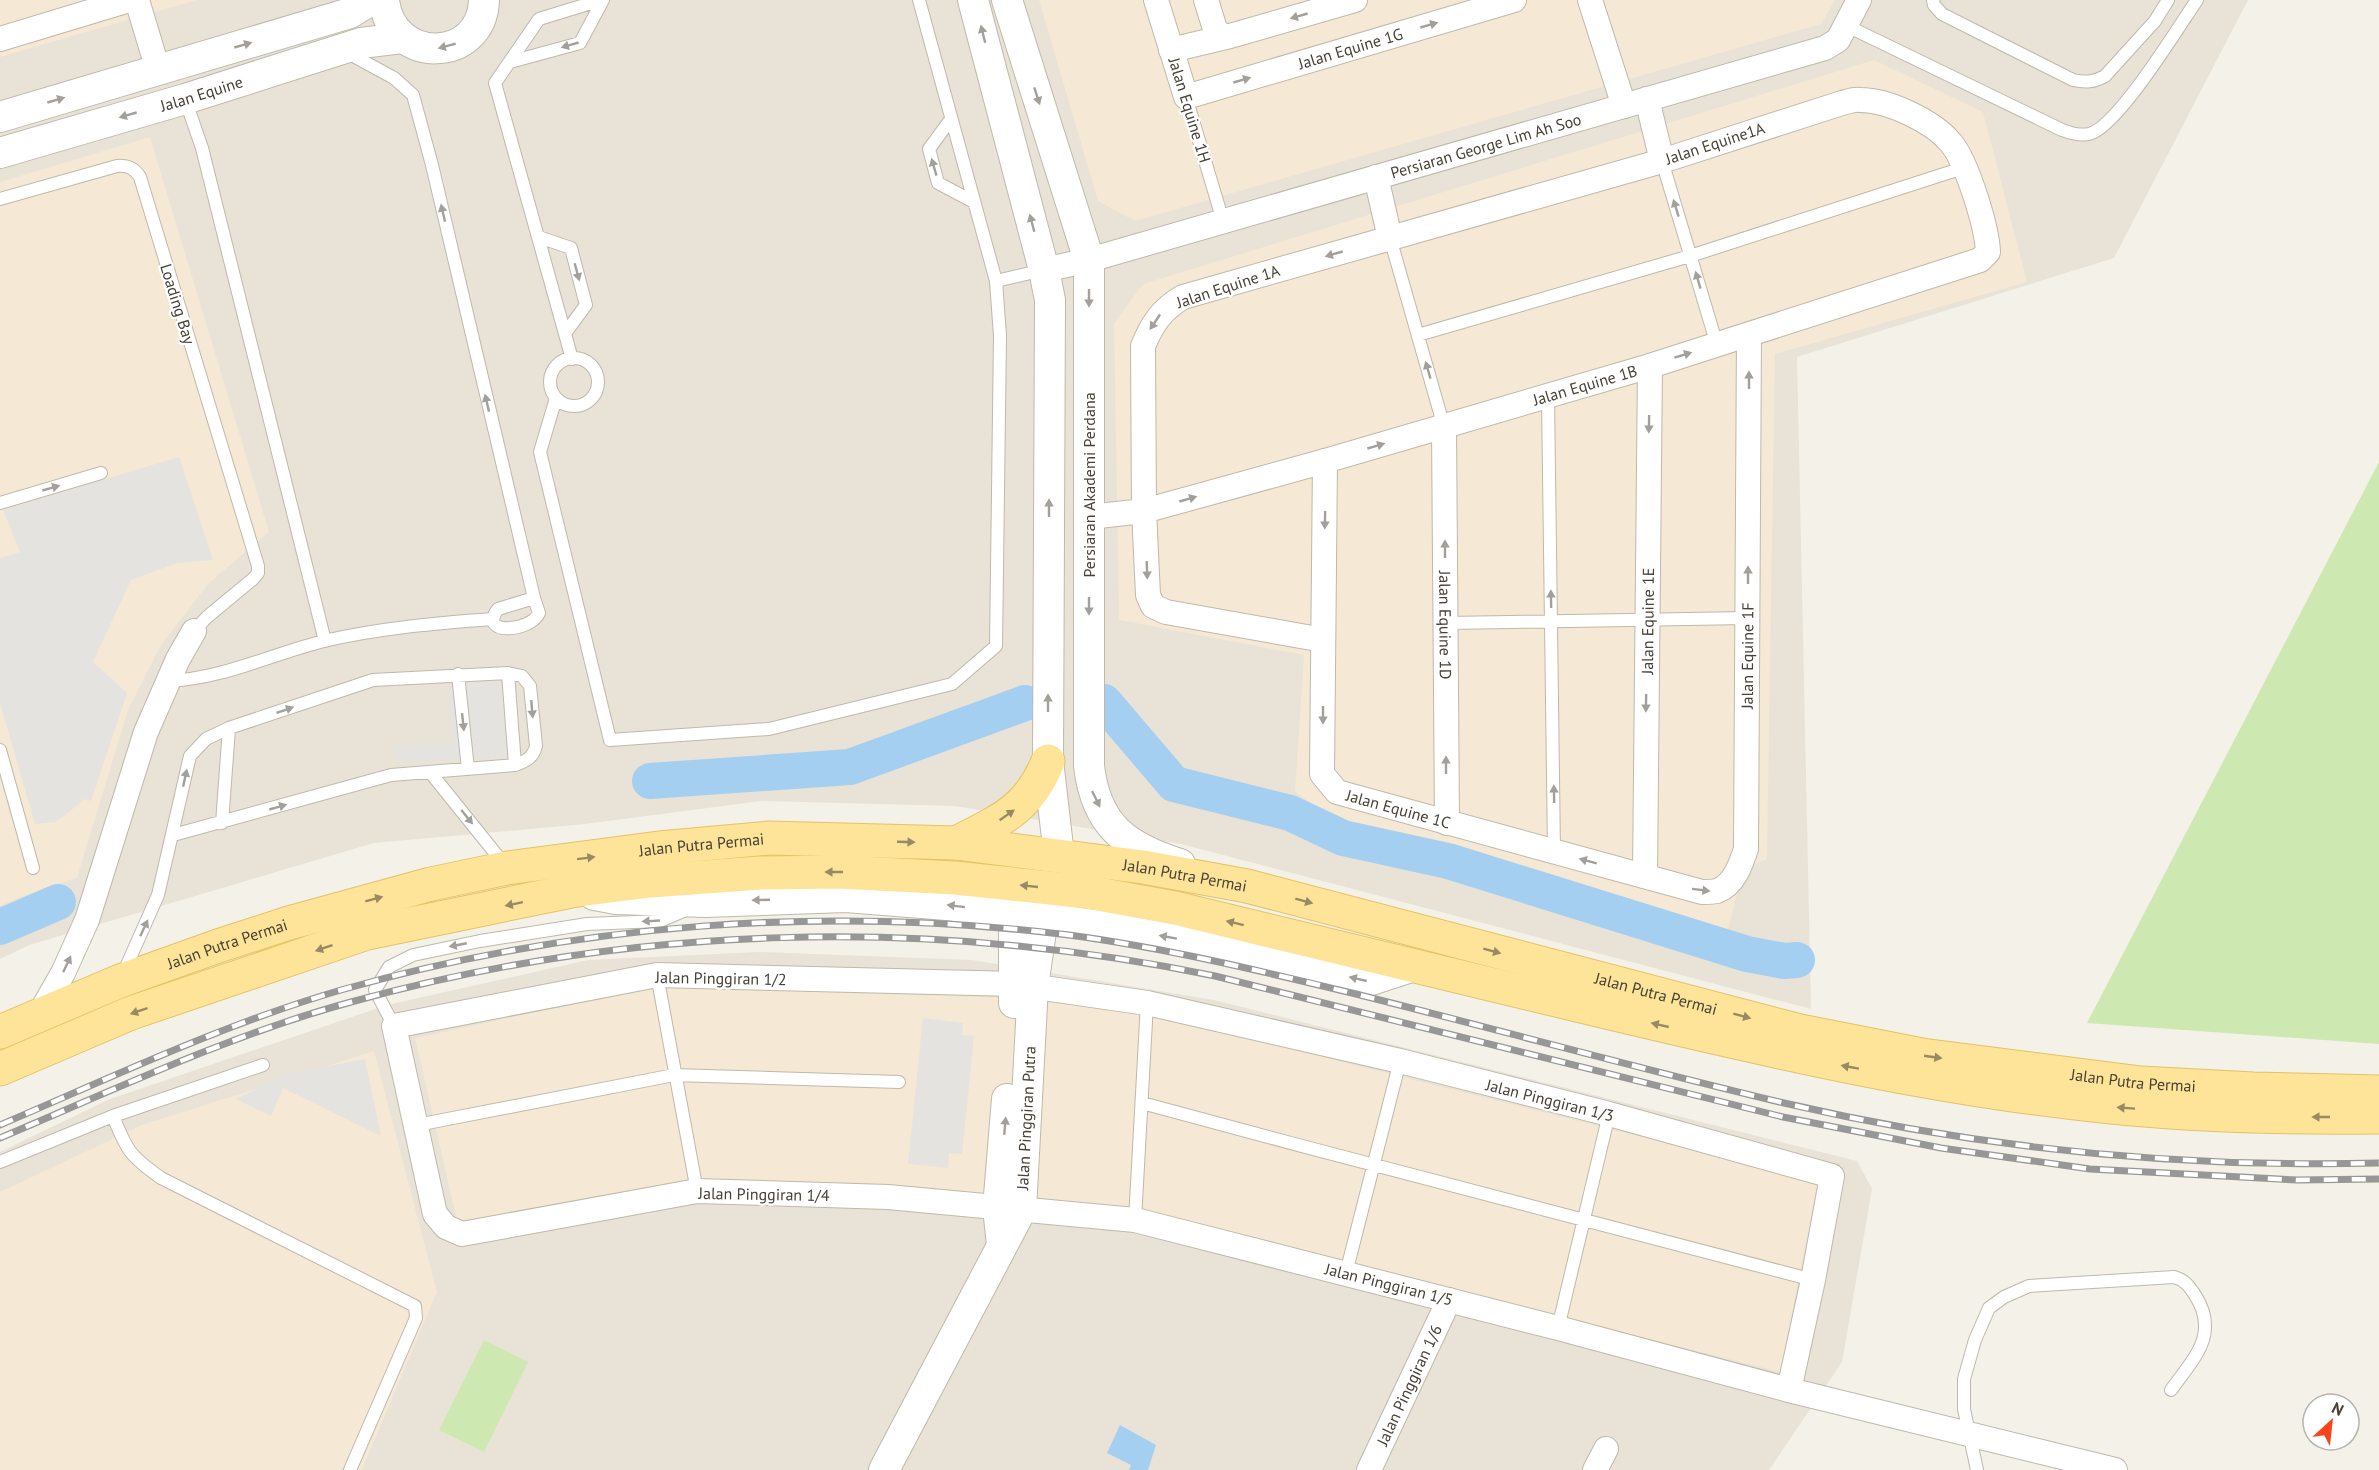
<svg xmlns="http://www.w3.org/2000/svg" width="2379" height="1470" font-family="'PT Sans',sans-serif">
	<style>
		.residential { fill: #e8e3d6 }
		.commercial { fill: #f5e8d4 }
		.green { fill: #cee8b1 }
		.parking { fill: #e5e3e0 }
		.water { fill: #a5cff0 }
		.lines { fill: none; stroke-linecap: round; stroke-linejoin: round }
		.river { stroke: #a5cff0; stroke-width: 36 }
		.service-casing { stroke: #bfb9ab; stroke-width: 14 }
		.minor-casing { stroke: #bfb9ab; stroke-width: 26 }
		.tertiary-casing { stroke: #bfb9ab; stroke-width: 32 }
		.primary-casing { stroke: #e3c267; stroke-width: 35 }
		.service { stroke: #fff; stroke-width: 12 }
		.minor { stroke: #fff; stroke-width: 24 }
		.tertiary { stroke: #fff; stroke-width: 30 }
		.primary { stroke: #fde498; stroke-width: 33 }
		.rail-casing { stroke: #979797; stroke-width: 7 }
		.rail { stroke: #fff; stroke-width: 4.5; stroke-dasharray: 14; stroke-linecap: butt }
		.oneway { fill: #a3a09b }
		.oneway2 { fill: #998a63 }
		.labels { text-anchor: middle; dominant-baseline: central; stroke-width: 4.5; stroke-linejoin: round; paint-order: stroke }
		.street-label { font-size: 16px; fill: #474137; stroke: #fff }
	</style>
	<rect width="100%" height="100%" fill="#f4f1e8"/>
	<path class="residential" d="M0 0H2248L2114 258 1797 357 1811 1009 1181 844 955 806 761 801 585 824 374 843 29 945 0 959Z
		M759 952 972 960 1214 1000 1857 1161 1872 1189 1842 1362 1769 1470H0V1152L110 1099 387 1005 588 960Z"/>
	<path class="commercial" d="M0 0H197L0 57Z
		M1039 0H1835L1821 24 1135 221 1098 201Z
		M1874 60 1983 112 2027 282 1775 354 1767 859 1743 870 1728 930 1341 824 1295 792 1304 655 1119 620 1114 323 1143 284Z
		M150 137 269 532 208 584 161 645 128 710 77 878 20 897 0 906V182Z
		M654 987 1042 999 1158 1016 1818 1181 1780 1372 1144 1211 686 1182 457 1221 415 1038Z
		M374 1051 437 1292 362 1470H0V1192L142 1125Z"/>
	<path class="green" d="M2379 462V1044L2087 1023Z
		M484 1340 528 1362 484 1452 439 1430Z"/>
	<path class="parking" d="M179 457 213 560 177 563 131 580 93 662 127 693 91 801 85 799 56 822 35 824 0 703V558L20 552 3 510Z
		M500 677 509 757 398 762 394 746 453 742 449 688Z
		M923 1018 963 1023 962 1035 974 1036 962 1154 949 1153 948 1168 908 1164Z
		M365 1059 381 1136 283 1088 271 1116 236 1099 284 1075Z"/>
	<path class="water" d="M1120 1425 1156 1445 1148 1470H1129L1131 1465 1107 1453Z"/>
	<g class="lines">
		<path class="river" d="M1104 702 1174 784 1290 813 1343 838 1448 861 1747 954 1784 961 1797 960
			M650 781 850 767 1025 703
			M0 927 58 902"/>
		<defs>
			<path id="service" d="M919 0 996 281
				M1933 0 1934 5 1942 14 2073 80C2086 83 2094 82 2105 76L2155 21 2168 0
				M1845 25 2062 130C2070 133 2080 136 2089 134 2117 128 2179 26 2197 0
				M348 53 394 78 413 95 432 165 534 598
				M510 62 580 43 603 0
				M1186 97 1223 221
				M185 99 202 148 325 641
				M951 119 929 149 938 183 974 202
				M1662 161 1717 345
				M0 199 117 166C128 165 134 168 140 177L258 566V573L253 579 207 617 194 631
				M539 237 571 248 586 305 566 332
				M1390 238 1444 427
				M1418 335 1690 256 1966 167
				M550 382a24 24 0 1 1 48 0a24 24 0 1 1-48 0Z
				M572 359 495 83 539 19 601 0
				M1548 397 1554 852
				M556 398 540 452 610 740 769 729 952 684 996 646 1000 336 996 281 1043 270
				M0 503 101 473
				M534 598 539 613C531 632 477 636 498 609Z
				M1446 623 1747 618
				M508 673 515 765
				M458 674 468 769
				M168 681C222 679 272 654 324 641 380 628 437 623 493 619
				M0 750 33 868
				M430 772 504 864
				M222 823 229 728
				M123 974 158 895 190 756 206 739 229 728 373 680 508 673 522 676 530 686 536 746C533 758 526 761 515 765L391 775 173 835
				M657 975 697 1191
				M394 1026 375 990 389 967 413 955 480 941 587 924 660 921 688 909
				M1142 1103C1365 1164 1589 1220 1813 1280
				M113 1116C127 1151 130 1156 161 1178L415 1306 416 1318 350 1470
				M417 1125 674 1075 899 1082
				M0 1162 113 1116 263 1065
				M1135 1220 1147 1003
				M1346 1273 1400 1061
				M1558 1328 1609 1114
				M1977 1470 1964 1409V1379L1975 1340 1989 1308 2004 1297 2029 1286 2174 1277C2185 1280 2189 1286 2195 1295 2220 1334 2194 1358 2171 1390"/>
			<g id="minor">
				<path d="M137 0 158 70"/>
				<path id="s1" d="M1156 0 1186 97 1514 0"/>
				<path d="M1206 0 1215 29 1223 37"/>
				<path d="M1590 0 1624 106"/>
				<path d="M0 39 129 0"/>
				<path d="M1171 50 1230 36 1355 0"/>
				<path d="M1647 99 1662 161"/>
				<path d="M1376 177 1390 238"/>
				<path id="s2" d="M1044 270 1089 260 1825 48 1838 40 1859 0"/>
				<path id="s3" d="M1444 427 1447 823"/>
				<path id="s4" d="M1325 461 1322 774 1337 792 1702 892C1706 892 1713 892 1717 891 1734 885 1741 864 1746 849L1749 335"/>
				<path id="s5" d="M1089 517 1144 511 1325 461 1650 366 1980 260 1988 252C1987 227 1967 162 1951 143 1933 121 1888 100 1860 100 1854 99 1847 102 1842 103L1662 161 1183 297C1162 309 1152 324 1143 346L1144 511 1148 595 1153 606 1166 612 1323 640"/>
				<path id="s6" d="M1645 876 1650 366"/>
				<path d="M657 975 1016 984 1147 1003 1400 1061 1609 1114 1832 1176 1813 1280 1789 1390 1558 1328 1135 1220 888 1197 697 1191 462 1234 446 1227 435 1214 394 1026Z"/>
				<path d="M39 1015 63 973 87 920 146 732 178 659 194 631"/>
				<path d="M1789 1390 2115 1470"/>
				<path id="s7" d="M1369 1470 1449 1300"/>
				<path d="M1595 1470 1606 1449"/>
			</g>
			<g id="tertiary">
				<path d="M384 0C391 65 482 64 484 0"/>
				<path d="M973 0 1044 270 1050 300 1048 761 1059 855"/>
				<path d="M1007 0 1089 260V766C1096 826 1126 847 1180 864"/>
				<path d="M0 117 350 13 371 0"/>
				<path id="s8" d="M0 153 185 99 361 43 402 38"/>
				<path d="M594 895 616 899 705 902 846 897 947 905 1118 928 1230 949 1368 981 1414 966"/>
				<path d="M1014 914V1003"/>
				<path d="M1002 1245 998 1208 1007 1099"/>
				<path id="s9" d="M884 1470 1021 1210 1033 986 1043 918"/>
			</g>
			<g id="primary">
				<path d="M956 843C999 821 1029 810 1048 761"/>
				<path id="s10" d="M0 1032 120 981 218 946 289 923 431 884 507 868 659 848 769 838 956 843 1143 867 1247 886 1800 1031 1922 1055 2141 1083 2253 1089 2379 1092"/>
				<path d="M0 1069 131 1013 367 933 571 891 650 881 760 873 839 872 955 878 1087 892 1175 908C1319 943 1463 978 1606 1012 1770 1051 1934 1089 2102 1106 2194 1116 2287 1118 2379 1117"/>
			</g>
		</defs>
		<use href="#service" class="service-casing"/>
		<use href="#minor" class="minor-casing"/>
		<use href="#tertiary" class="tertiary-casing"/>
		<use href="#primary" class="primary-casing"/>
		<use href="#service" class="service"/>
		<use href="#minor" class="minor"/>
		<use href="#tertiary" class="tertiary"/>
		<use href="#primary" class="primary"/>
		<defs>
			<path id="rail" d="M0 1125C112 1077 224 1024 341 990 577 923 826 905 1069 935 1166 948 1261 971 1356 994 1499 1030 1641 1069 1784 1103 1978 1148 2180 1168 2379 1163
				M0 1138C116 1089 230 1035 351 1002 633 924 930 917 1215 976L1783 1117 1941 1148 2090 1169 2297 1180 2379 1179"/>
		</defs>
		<use href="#rail" class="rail-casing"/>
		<use href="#rail" class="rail"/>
	</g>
	<defs><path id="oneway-solid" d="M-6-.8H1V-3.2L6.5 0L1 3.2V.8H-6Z" transform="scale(1.5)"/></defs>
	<g class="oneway">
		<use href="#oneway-solid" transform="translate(1299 16) rotate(164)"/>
		<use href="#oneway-solid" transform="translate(1429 25) rotate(-16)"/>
		<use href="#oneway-solid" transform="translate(983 34) rotate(-104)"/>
		<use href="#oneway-solid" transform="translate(243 45) rotate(-16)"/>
		<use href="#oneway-solid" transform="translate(570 45) rotate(164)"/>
		<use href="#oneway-solid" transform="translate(447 46) rotate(165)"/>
		<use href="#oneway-solid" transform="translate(1242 80) rotate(-16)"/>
		<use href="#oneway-solid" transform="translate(1037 96) rotate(72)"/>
		<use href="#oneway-solid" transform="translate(56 100) rotate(-16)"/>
		<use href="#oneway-solid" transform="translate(128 115) rotate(164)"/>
		<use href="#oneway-solid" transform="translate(934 167) rotate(-106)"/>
		<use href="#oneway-solid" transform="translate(1676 208) rotate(-107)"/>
		<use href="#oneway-solid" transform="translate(443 213) rotate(-103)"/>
		<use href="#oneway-solid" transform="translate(1032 223) rotate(-105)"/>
		<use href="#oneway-solid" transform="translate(1334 254) rotate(164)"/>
		<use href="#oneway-solid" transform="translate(577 272) rotate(75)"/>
		<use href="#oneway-solid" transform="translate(1698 280) rotate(-106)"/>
		<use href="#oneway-solid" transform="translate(1089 298) rotate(90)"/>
		<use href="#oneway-solid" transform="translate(1155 322) rotate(124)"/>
		<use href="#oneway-solid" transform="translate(1683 355) rotate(-17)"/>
		<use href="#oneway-solid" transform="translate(1428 370) rotate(-106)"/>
		<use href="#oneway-solid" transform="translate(1749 380) rotate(-90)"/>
		<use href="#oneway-solid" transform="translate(487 403) rotate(-103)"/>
		<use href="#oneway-solid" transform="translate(1649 424) rotate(91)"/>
		<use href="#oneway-solid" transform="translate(1376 446) rotate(-16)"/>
		<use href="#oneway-solid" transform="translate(51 488) rotate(-16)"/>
		<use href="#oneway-solid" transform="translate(1188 499) rotate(-16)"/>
		<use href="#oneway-solid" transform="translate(1049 508) rotate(-90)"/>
		<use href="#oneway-solid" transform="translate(1325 520) rotate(91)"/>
		<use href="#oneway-solid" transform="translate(1445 549) rotate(-90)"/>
		<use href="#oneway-solid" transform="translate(1147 570) rotate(88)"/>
		<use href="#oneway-solid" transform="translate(1748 575) rotate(-90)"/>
		<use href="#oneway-solid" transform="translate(1551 599) rotate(-91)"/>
		<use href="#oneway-solid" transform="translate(1089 606) rotate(90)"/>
		<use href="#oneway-solid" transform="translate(1048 703) rotate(-90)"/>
		<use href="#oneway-solid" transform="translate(1646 703) rotate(91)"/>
		<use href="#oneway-solid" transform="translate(532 709) rotate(85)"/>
		<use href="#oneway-solid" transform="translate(285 710) rotate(-19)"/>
		<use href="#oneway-solid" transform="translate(1323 715) rotate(90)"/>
		<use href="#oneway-solid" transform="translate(463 722) rotate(84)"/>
		<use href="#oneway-solid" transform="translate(1446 765) rotate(-90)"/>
		<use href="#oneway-solid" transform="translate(185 778) rotate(-78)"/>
		<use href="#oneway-solid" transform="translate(1554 794) rotate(-91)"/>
		<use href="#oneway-solid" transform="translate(1096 799) rotate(64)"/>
		<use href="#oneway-solid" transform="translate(278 807) rotate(-16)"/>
		<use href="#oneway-solid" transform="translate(467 817) rotate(51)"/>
		<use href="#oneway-solid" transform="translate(1588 861) rotate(-165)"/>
		<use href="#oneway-solid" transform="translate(1701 890) rotate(7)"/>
		<use href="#oneway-solid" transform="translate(761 900) rotate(178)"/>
		<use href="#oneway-solid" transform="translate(956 906) rotate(-173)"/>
		<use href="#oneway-solid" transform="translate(651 921) rotate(177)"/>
		<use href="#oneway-solid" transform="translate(144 928) rotate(-65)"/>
		<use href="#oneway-solid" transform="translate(1168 937) rotate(-170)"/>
		<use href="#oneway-solid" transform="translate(458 945) rotate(169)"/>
		<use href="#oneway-solid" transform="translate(67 964) rotate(-65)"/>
		<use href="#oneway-solid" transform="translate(1358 979) rotate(-167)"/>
		<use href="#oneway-solid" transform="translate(1005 1126) rotate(-85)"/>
	</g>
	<g class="oneway2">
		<use href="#oneway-solid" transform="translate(1007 815) rotate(-35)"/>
		<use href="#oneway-solid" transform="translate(906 842) rotate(2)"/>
		<use href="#oneway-solid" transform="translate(586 858) rotate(-7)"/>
		<use href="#oneway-solid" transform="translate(834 872) rotate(-180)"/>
		<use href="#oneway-solid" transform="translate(1029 886) rotate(-174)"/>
		<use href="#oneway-solid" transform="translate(374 899) rotate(-15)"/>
		<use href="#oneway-solid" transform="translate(1304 901) rotate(15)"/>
		<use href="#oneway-solid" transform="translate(514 904) rotate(168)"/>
		<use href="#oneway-solid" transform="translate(1235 923) rotate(-166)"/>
		<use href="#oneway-solid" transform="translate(324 948) rotate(161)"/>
		<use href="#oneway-solid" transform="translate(1492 951) rotate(15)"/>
		<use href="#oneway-solid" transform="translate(139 1011) rotate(161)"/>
		<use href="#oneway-solid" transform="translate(1742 1016) rotate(15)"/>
		<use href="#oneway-solid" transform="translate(1660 1025) rotate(-167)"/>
		<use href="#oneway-solid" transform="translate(1933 1057) rotate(8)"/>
		<use href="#oneway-solid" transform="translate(1850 1067) rotate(-170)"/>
		<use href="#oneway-solid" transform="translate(2126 1108) rotate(-176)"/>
		<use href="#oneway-solid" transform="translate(2321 1117) rotate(-180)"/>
	</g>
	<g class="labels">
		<g class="street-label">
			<text stroke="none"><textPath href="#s1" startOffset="273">Jalan Equine 1G</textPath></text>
			<text stroke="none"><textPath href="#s8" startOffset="210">Jalan Equine</textPath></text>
			<text transform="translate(1190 110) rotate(73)">Jalan Equine 1H</text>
			<text transform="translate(1715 143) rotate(-18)">Jalan Equine1A</text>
			<text stroke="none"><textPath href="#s2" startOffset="459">Persiaran George Lim Ah Soo</textPath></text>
			<text transform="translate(1228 286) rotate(-18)">Jalan Equine 1A</text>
			<text transform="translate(178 304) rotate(73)">Loading Bay</text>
			<text stroke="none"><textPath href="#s5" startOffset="514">Jalan Equine 1B</textPath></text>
			<text transform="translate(1089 485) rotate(-90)">Persiaran Akademi Perdana</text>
			<text stroke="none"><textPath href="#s6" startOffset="255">Jalan Equine 1E</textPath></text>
			<text stroke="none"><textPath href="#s3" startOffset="198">Jalan Equine 1D</textPath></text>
			<text stroke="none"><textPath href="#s4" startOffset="976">Jalan Equine 1F</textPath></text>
			<text stroke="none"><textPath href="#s4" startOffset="400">Jalan Equine 1C</textPath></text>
			<text stroke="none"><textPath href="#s10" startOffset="730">Jalan Putra Permai</textPath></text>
			<text stroke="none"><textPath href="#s10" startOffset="1216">Jalan Putra Permai</textPath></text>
			<text stroke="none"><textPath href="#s10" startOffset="244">Jalan Putra Permai</textPath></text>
			<text transform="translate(721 978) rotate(1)">Jalan Pinggiran 1/2</text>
			<text stroke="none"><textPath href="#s10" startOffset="1702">Jalan Putra Permai</textPath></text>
			<text stroke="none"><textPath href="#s10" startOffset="2188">Jalan Putra Permai</textPath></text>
			<text transform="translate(1550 1100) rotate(14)">Jalan Pinggiran 1/3</text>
			<text stroke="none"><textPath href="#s9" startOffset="386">Jalan Pinggiran Putra</textPath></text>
			<text transform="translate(764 1194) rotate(1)">Jalan Pinggiran 1/4</text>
			<text transform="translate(1389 1284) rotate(14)">Jalan Pinggiran 1/5</text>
			<text stroke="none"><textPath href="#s7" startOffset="94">Jalan Pinggiran 1/6</textPath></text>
		</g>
	</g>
	<g transform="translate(2331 1422) rotate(27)"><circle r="28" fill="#ffffff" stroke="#b5b3af" stroke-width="1.5"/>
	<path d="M0-4.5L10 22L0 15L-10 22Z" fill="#f8431b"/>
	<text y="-9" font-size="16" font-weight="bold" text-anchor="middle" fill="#474137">N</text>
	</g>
</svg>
